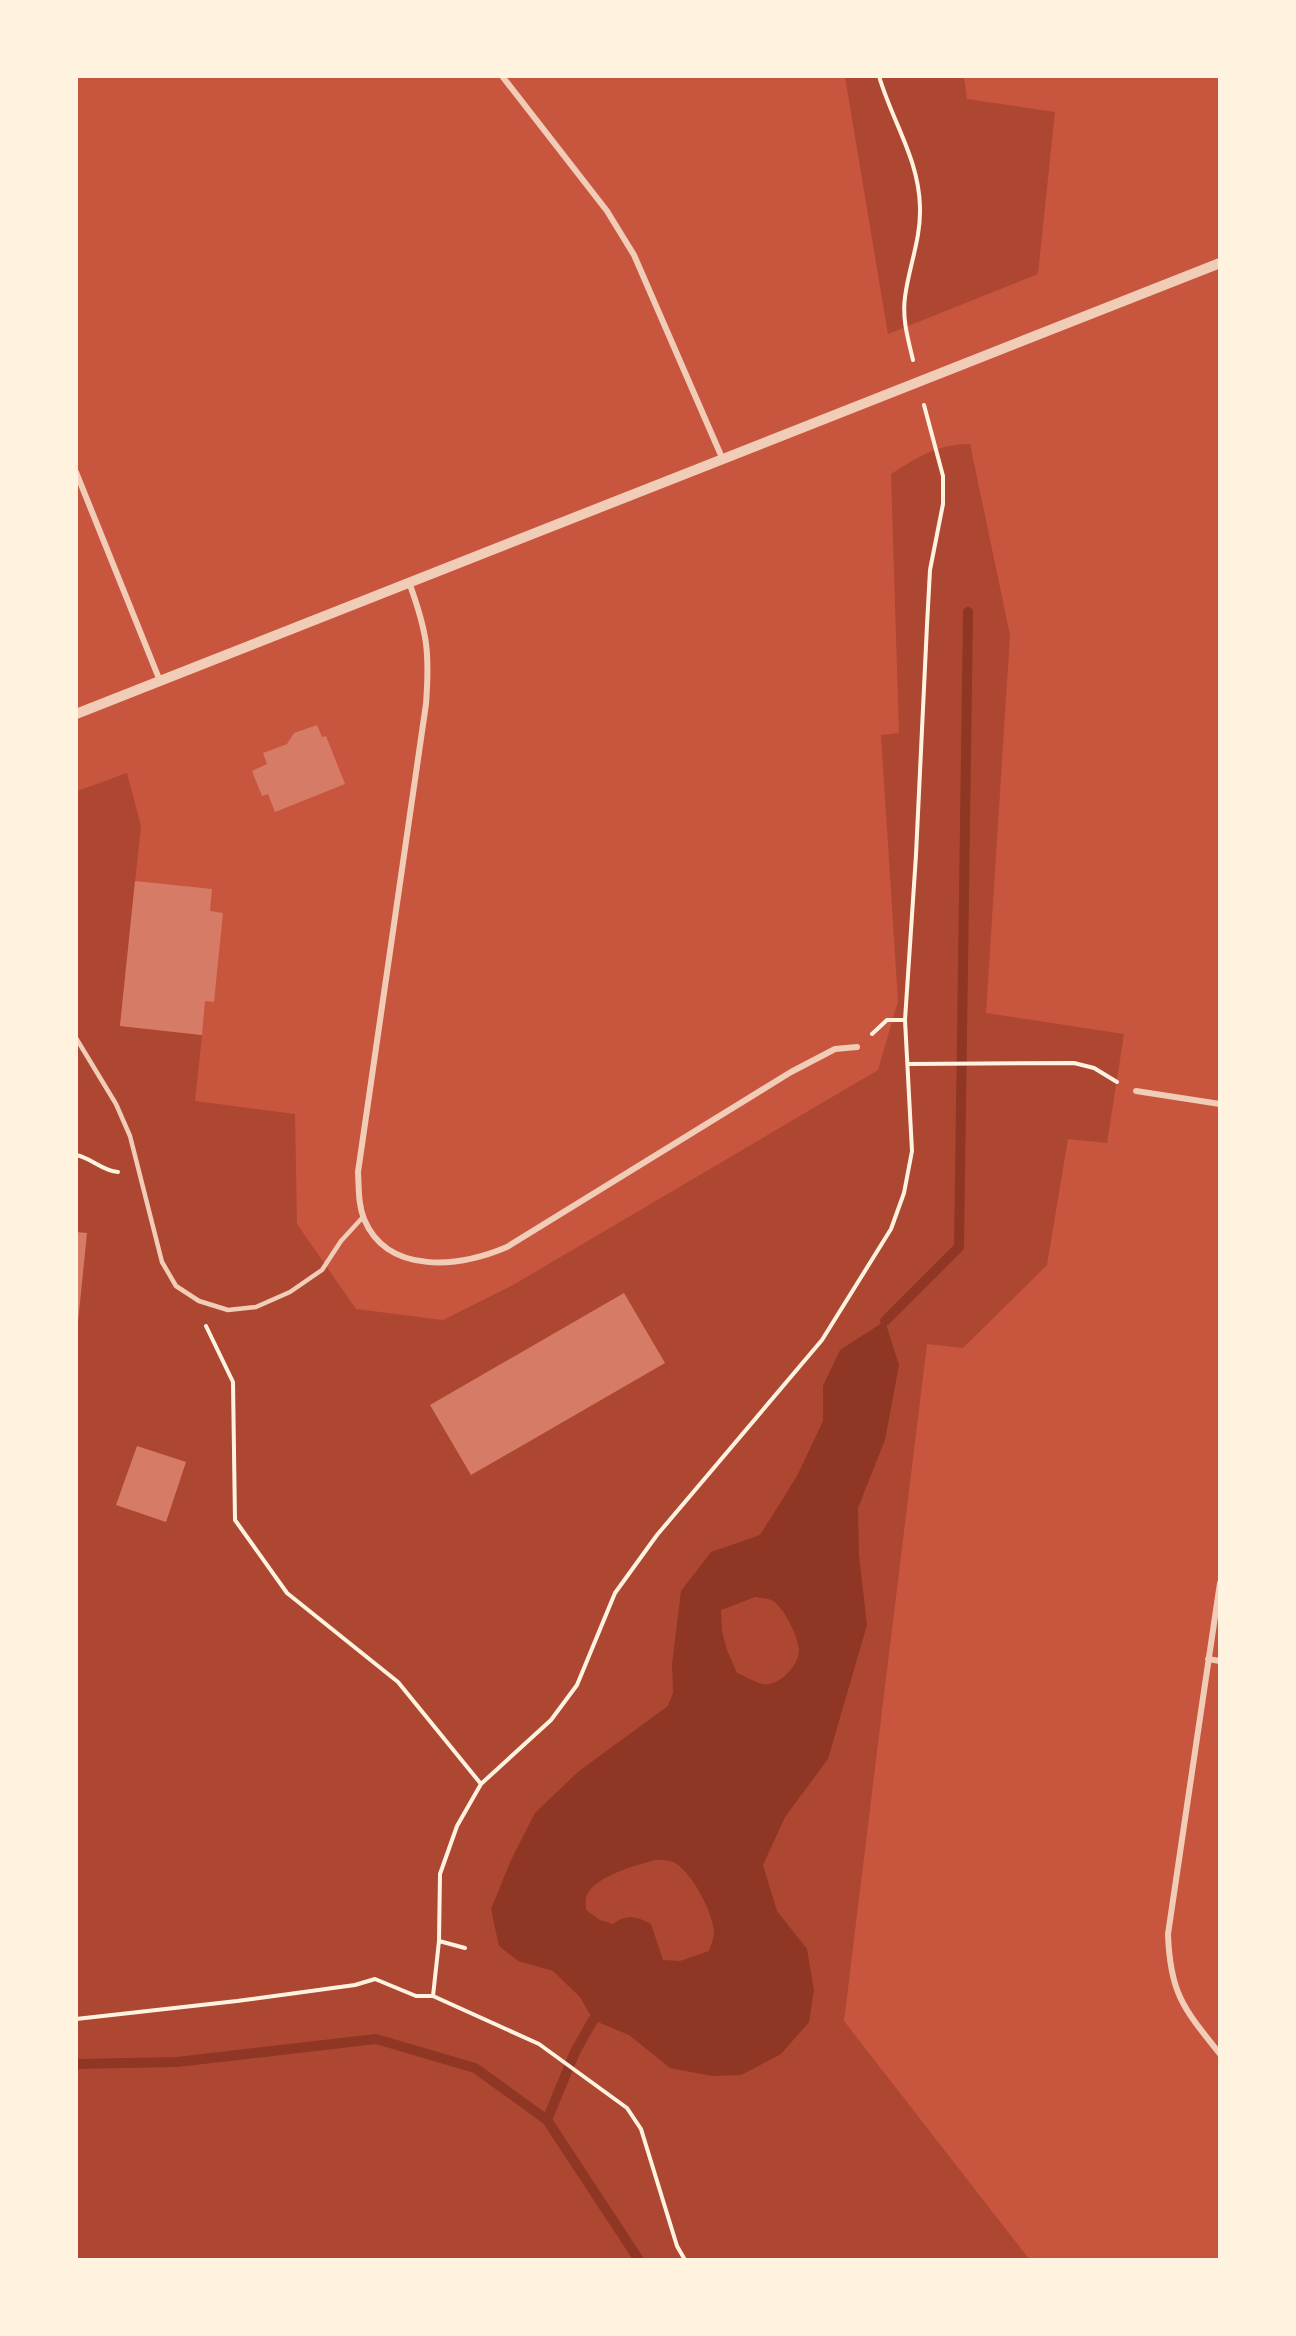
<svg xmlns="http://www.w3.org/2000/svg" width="1296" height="2336" font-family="'PT Serif',serif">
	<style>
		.green { fill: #ae4732 }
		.water { fill: #8f3625; fill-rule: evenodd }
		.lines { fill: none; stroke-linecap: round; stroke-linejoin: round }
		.stream { stroke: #8f3625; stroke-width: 10 }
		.building { fill: #d67c66 }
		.path { stroke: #fff3e0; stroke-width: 4 }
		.service { stroke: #f1ccb7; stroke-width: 4.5 }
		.minor { stroke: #f1ccb7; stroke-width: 6 }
		.tertiary { stroke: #f1ccb7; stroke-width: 10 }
	</style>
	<rect width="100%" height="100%" fill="#c8553d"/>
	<path class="green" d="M845 77H964L967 99 1055 112 1038 274 888 334Z
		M970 444 1010 635 986 1013 1124 1034 1107 1143 1068 1139 1047 1265 963 1348 927 1344 844 2021 1029 2259 77 2260V791L127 773 141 826 120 1026 202 1035 195 1101 295 1114 297 1224 356 1309 443 1320 513 1285 878 1070 898 1001 881 735 899 733 891 474C920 456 935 445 970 444Z"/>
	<path class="water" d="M885 1321 899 1365 885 1440 858 1508 859 1555 867 1625 828 1759 785 1817 763 1865 777 1911 807 1949 814 1990 809 2022 781 2054 741 2075 712 2076 670 2068 629 2035 593 2020 580 1997 553 1971 518 1961 499 1946 491 1909 511 1860 535 1813 579 1771 668 1706 673 1693 672 1664 681 1591 711 1552 760 1535 797 1476 823 1421V1386L840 1350ZM755 1597C760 1598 768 1598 773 1601 785 1609 797 1635 799 1649 800 1665 779 1687 763 1684 755 1683 745 1676 737 1673L727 1650 722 1631 721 1610ZM655 1860C663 1860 672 1860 678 1865 694 1877 713 1913 714 1932 714 1938 711 1945 709 1951L680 1961 663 1960 651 1924C636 1916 626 1914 613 1924L600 1920 586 1910C586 1905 585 1899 587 1895 595 1876 637 1865 655 1860Z"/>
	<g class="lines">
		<path class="stream" d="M885 1321 959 1247 968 612
			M76 2064 177 2062 376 2039 475 2068 547 2120 639 2260
			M547 2120 575 2052 593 2020"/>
	</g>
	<path class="building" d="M317 725 322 737 326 736 345 784 275 812 268 794 262 796 252 771 267 764 263 753 287 744 294 733Z
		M135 881 212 889 210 911 223 913 214 1002 205 1001 202 1035 120 1026Z
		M76 1232 87 1233 78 1322H76Z
		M624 1293 665 1363 471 1475 430 1405Z
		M137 1446 186 1462 166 1522 116 1505Z"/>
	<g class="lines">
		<path class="path" d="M879 76C892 121 919 159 920 207 921 239 909 266 905 297 902 319 908 339 913 360
			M872 1034 887 1020H905
			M909 1064 1074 1063 1094 1068 1117 1082
			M76 1155C92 1158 102 1171 118 1172
			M206 1326 233 1382 235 1520 287 1593 398 1682 481 1784
			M439 1941 465 1948
			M433 1996 439 1941 440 1874 457 1826 481 1784 551 1720 577 1685 615 1593 657 1535 822 1340 891 1229 904 1193 912 1151 905 1020 916 855 927 625 930 570 943 504V476L924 405
			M76 2019 237 2001 355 1985 375 1979 416 1996H433L539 2044 627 2108 641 2129 677 2246 685 2260"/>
		<path class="service" d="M76 1038 116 1104 130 1136 162 1262 176 1286 199 1301 228 1310 256 1307 290 1292 322 1270 341 1241 363 1217"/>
		<path class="minor" d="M502 76 607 211 634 255 723 460
			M76 472 160 681
			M409 582C427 632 430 651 426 704L358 1172C359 1188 358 1204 364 1219 388 1276 460 1267 507 1247L791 1072 835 1049 857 1047
			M1136 1091 1220 1104
			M1220 1583 1168 1934C1170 1994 1184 2009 1220 2054
			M1208 1659 1220 1661"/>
		<path class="tertiary" d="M76 714 1220 263"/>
	</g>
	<rect width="1296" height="2336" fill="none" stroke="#fff3e0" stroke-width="156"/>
</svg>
